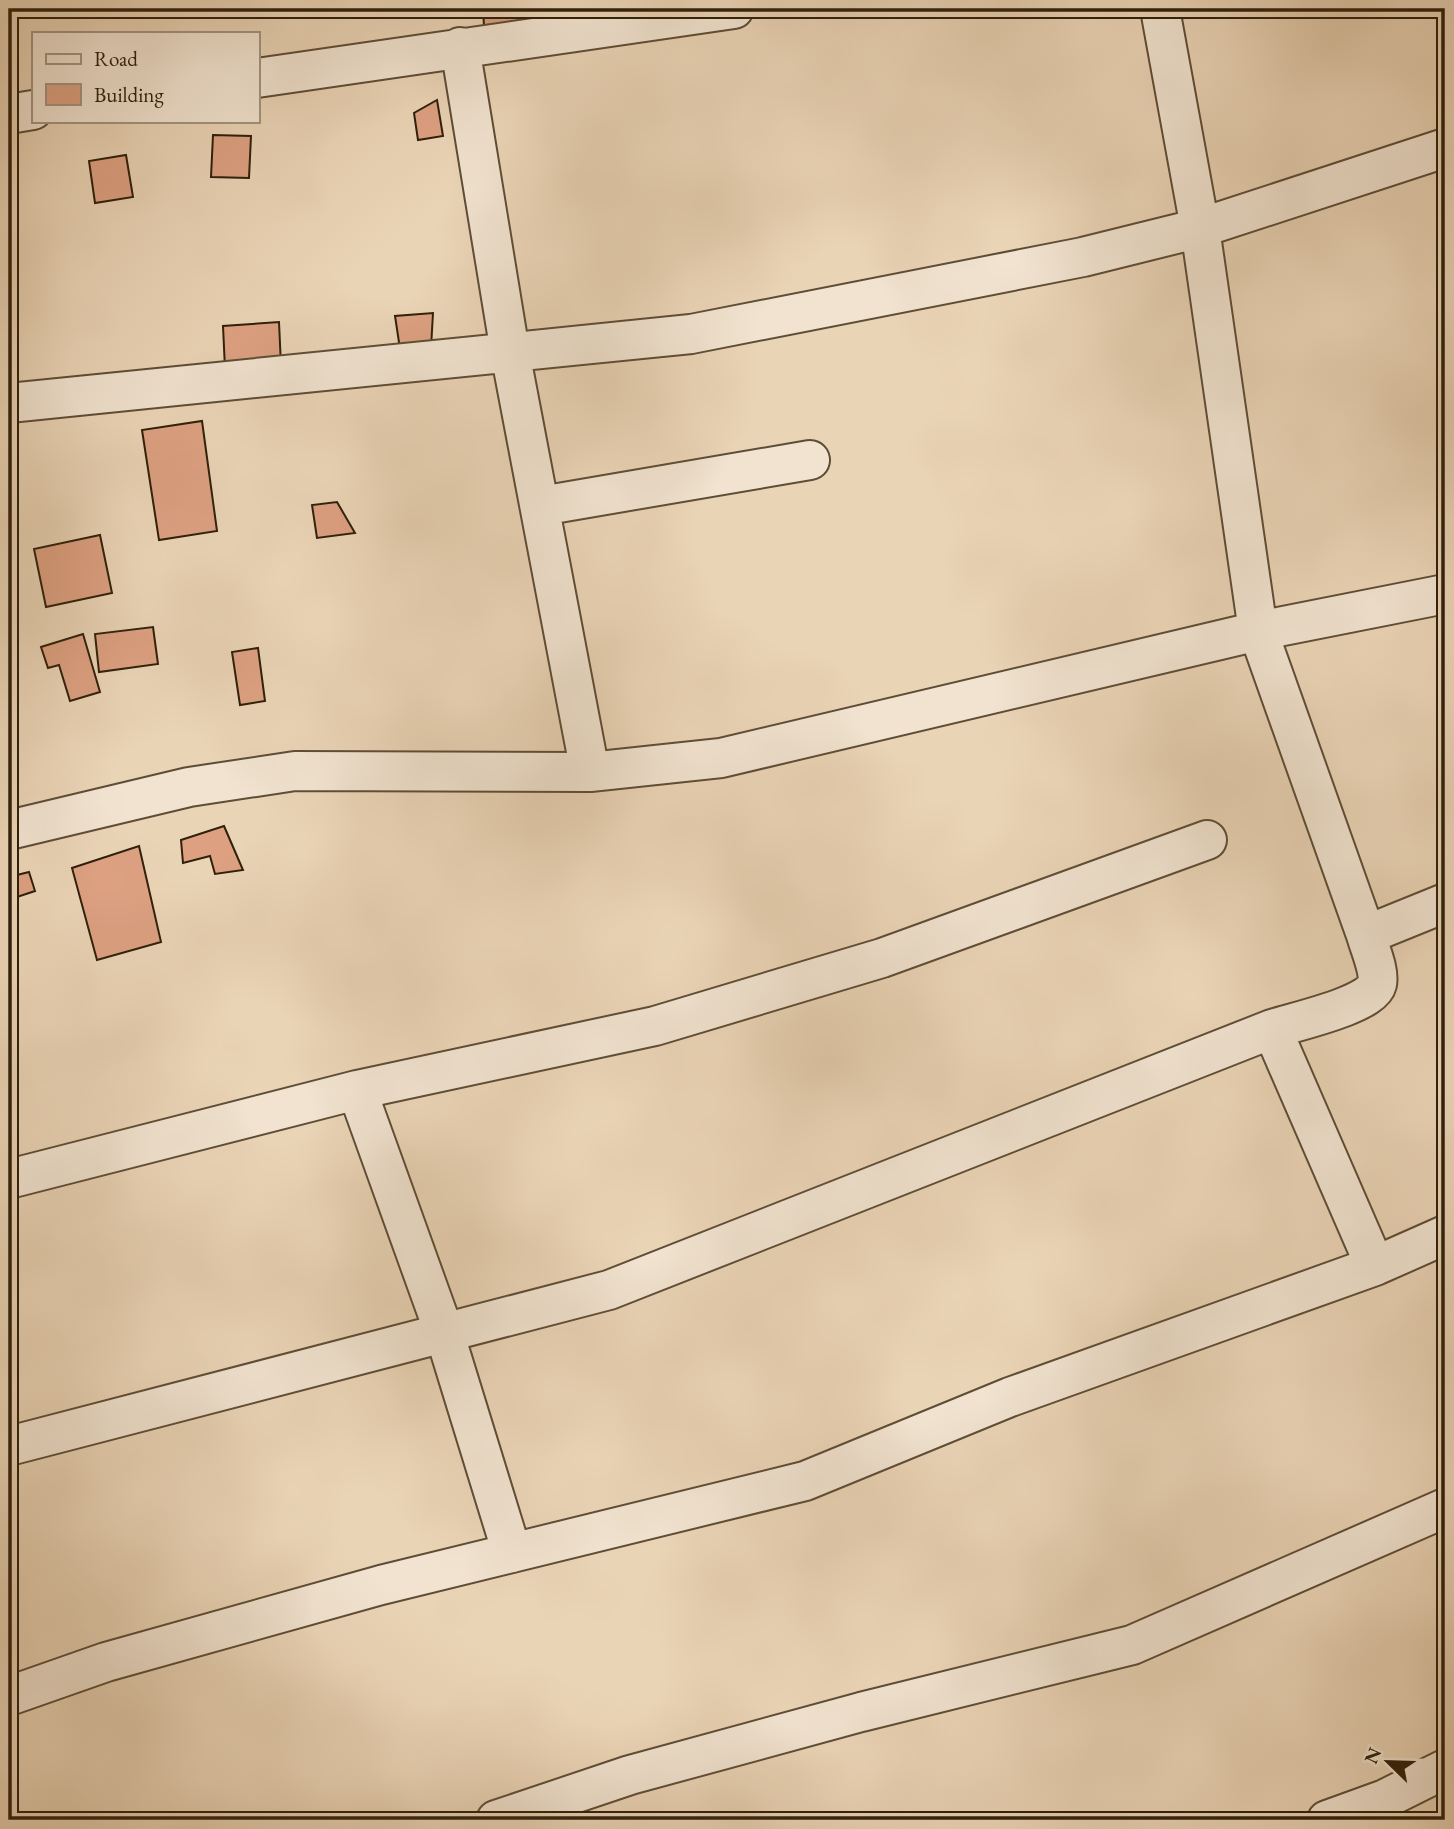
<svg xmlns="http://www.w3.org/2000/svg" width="1454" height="1829" font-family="'EB Garamond',serif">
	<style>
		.building { fill: #dda182; stroke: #2f200b; stroke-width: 2 }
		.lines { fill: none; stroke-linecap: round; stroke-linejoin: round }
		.minor-casing { stroke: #5e4d36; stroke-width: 42 }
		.minor { stroke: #f1e3d0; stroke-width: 38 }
	</style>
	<rect width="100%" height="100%" fill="#ead4b6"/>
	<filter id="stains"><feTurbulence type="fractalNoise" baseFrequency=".00286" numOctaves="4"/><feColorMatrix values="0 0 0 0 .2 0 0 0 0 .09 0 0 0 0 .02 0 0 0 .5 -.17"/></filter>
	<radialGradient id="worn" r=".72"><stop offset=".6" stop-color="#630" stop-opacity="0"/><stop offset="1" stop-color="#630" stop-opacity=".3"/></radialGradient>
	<path class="building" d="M483 9H542L543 23 484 26Z
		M437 100 443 136 418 140 414 113Z
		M213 135 251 136 249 178 211 177Z
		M126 155 133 197 95 203 89 161Z
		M433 313 431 348 400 349 395 316Z
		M279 322 281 366 225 369 223 326Z
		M202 421 217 531 159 540 142 430Z
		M337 502 355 533 317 538 312 505Z
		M100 535 112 593 46 607 34 549Z
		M153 627 158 664 99 672 95 634Z
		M83 634 100 692 70 701 59 665 48 668 41 647Z
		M258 648 265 701 240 705 232 652Z
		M224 826 243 870 215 874 210 856 183 863 181 840Z
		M139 846 161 942 97 960 72 868Z
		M29 872 35 891 14 898 9 877Z"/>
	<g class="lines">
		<defs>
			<path id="minor" d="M460 47 510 352 590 772
				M257 78 734 9
				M9 114 33 110
				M9 403 691 334 1083 257 1200 228 1445 148
				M541 506 810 460
				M9 830 189 787 295 771 590 772 721 758 1258 631 1445 594
				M1366 935 1445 903
				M1272 1029 1375 1266
				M357 1090 444 1332 512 1553
				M9 1179 357 1090 655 1026 882 958 1207 840
				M9 1446 609 1290 1272 1029C1293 1022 1372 1005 1377 984 1380 971 1370 949 1366 935L1258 631 1200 228 1160 9
				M9 1696 106 1662 381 1585 805 1481 1010 1397 1375 1266 1445 1235
				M496 1820 630 1775 861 1712 1132 1645 1445 1508
				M1327 1820 1385 1799 1445 1769"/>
		</defs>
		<use href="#minor" class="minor-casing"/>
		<use href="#minor" class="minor"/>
	</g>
	<rect width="1454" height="1829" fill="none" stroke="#ead4b6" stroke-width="35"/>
	<rect x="10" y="10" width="1433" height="1808" fill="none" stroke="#2f200b" stroke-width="3.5"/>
	<rect x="18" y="18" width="1419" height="1794" fill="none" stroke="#2f200b" stroke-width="2"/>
	<rect x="32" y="32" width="228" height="91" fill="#f1e3d0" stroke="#a39581" stroke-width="2"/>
	<rect x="46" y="54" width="35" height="10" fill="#f1e3d0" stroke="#a39581" stroke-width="2"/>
	<text x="94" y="66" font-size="21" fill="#2f200b">Road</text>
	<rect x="46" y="84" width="35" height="21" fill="#dda182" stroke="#a39581" stroke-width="2"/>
	<text x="94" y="102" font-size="21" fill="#2f200b">Building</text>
	<g transform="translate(1388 1762) rotate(293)" stroke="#f1e3d0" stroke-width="5" paint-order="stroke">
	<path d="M0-5L12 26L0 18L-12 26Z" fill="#2f200b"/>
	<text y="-10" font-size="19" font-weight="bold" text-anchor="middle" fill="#2f200b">N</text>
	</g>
	<rect width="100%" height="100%" filter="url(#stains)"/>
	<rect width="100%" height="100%" fill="url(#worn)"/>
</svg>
